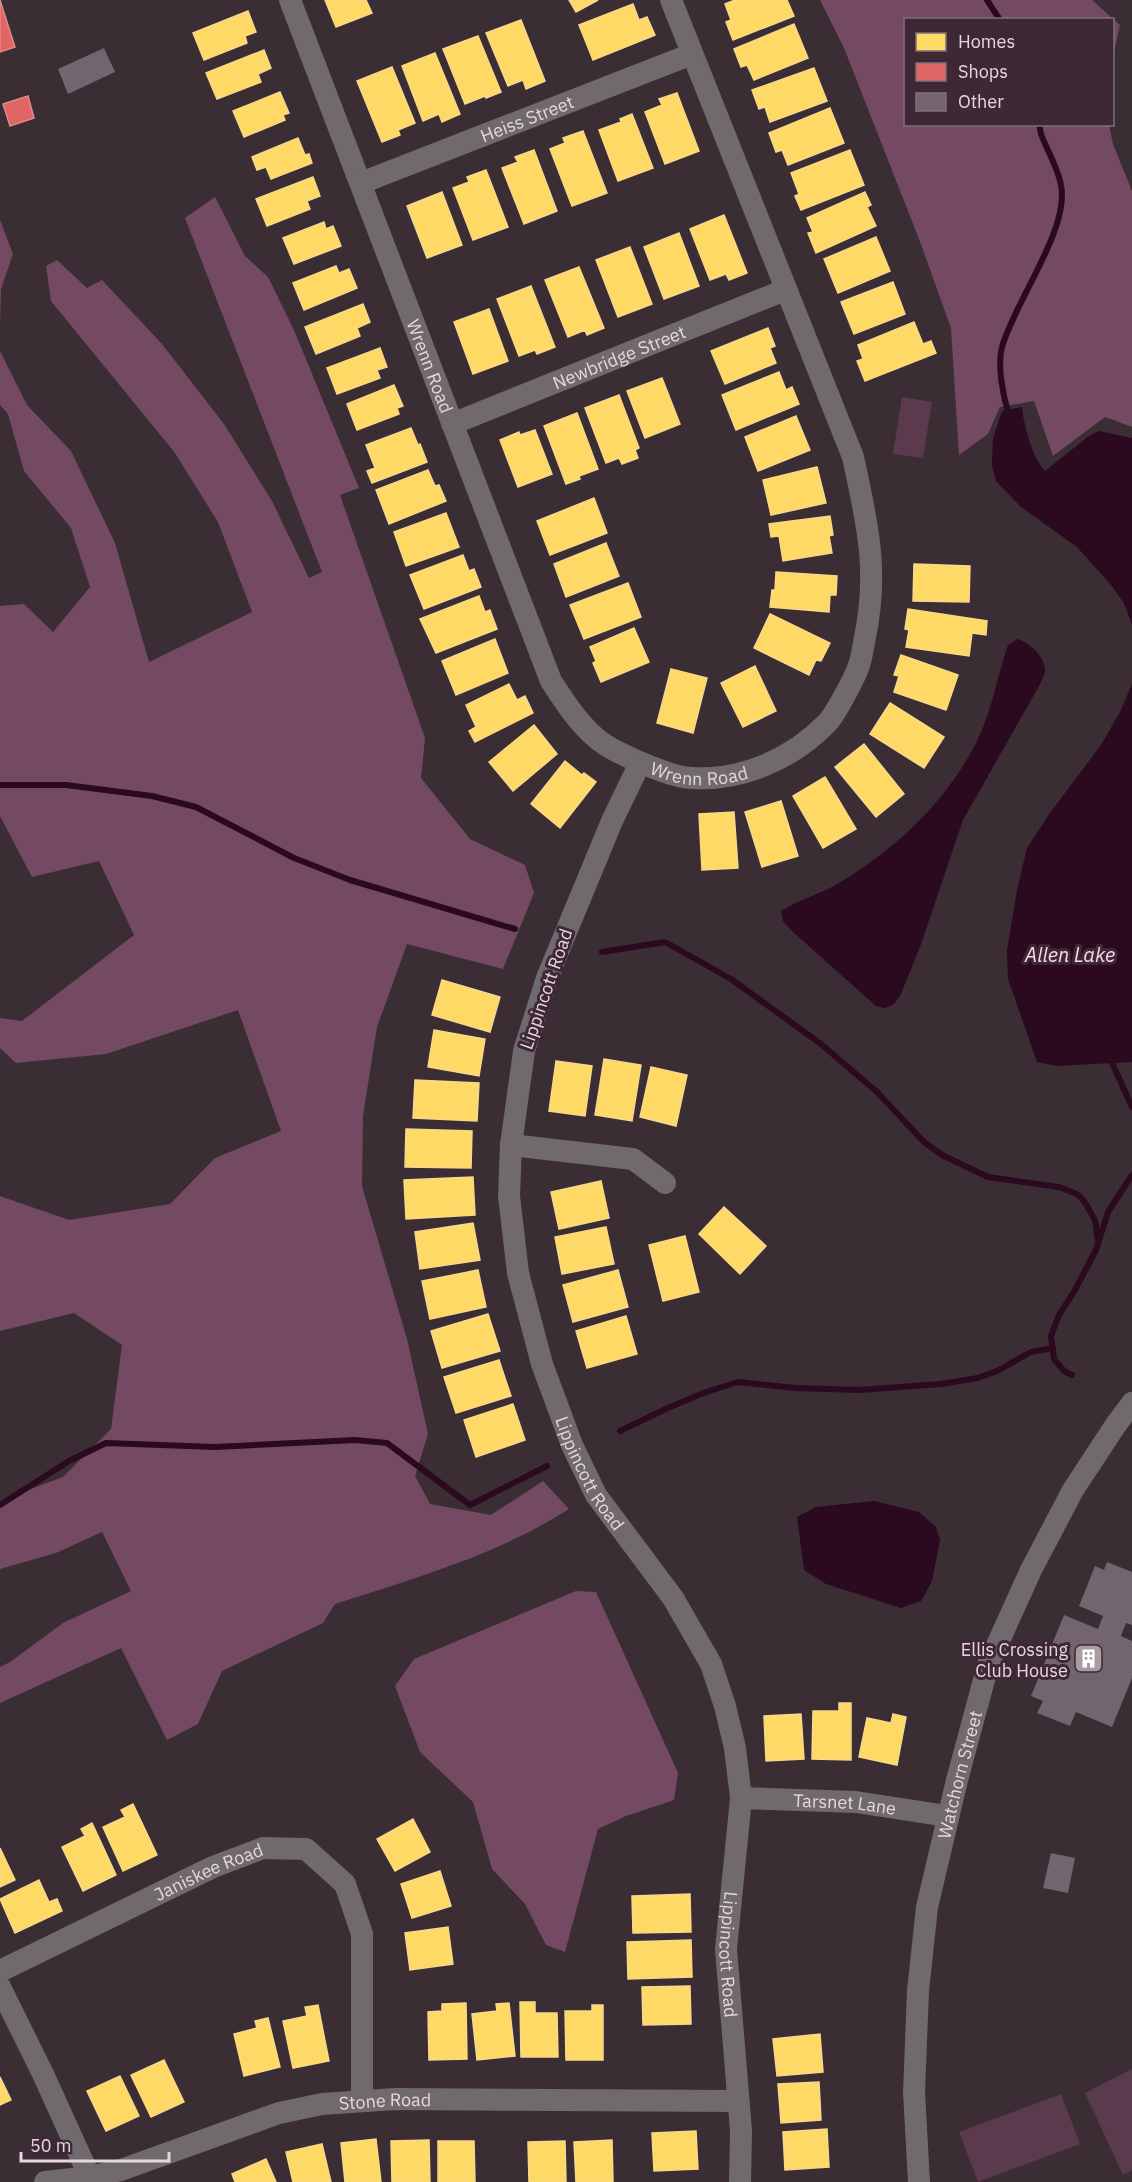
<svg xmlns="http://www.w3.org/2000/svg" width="1132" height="2182" font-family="'IBM Plex Sans',sans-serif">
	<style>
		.green { fill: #5c3a4d }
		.forest { fill: #734a62 }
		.water { fill: #2b091f }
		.homes { fill: #ffd966; stroke: #f8d88a; stroke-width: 1.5 }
		.shops { fill: #e06666; stroke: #e2888a; stroke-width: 1.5 }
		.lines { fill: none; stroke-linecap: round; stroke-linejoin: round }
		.stream { stroke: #2b091f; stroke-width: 6 }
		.building { fill: #73656d }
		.minor { stroke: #70696d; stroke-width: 22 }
		.labels { text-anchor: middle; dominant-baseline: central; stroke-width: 6; stroke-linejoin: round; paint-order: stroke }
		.street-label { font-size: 18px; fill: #e6d7df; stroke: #3f2835 }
		.poi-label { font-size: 18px; fill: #e6d7df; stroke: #3f2835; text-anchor: end }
		.water-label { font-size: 20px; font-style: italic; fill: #f7d8e9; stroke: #3f2835 }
	</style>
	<rect width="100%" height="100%" fill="#3a2d34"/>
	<path class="green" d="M902 397 932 402 923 458 893 454Z
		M1132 2069V2170L1123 2175 1085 2093Z
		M1061 2094 1080 2144 978 2182 959 2132Z"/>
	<path class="forest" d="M820 0H1092L1120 25 1113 56 1112 20H906V124L1109 125 1113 144 1132 191V427L1105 417 1053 456 1034 401 1000 407 988 434 959 455 951 328 919 239 844 48Z
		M215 197 245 256 268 277 294 330 359 488 340 495 425 738 421 778 470 839 525 865 534 893 503 969 407 944 377 1027 363 1116 362 1186 407 1339 428 1434 415 1476 430 1504 491 1515 543 1481 569 1509C497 1555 415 1578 335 1604L323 1623 222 1671 198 1724 167 1740 121 1648 0 1703V1667L10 1662 63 1623 131 1591 102 1532 56 1553 0 1569V1503L12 1496 63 1477 111 1429 122 1345 74 1313 0 1331V1196L69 1220 170 1204 215 1158 281 1131 238 1010 106 1054 16 1063 0 1048V1018L22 1021 134 935 99 861 32 877 0 816V606L24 604 53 632 90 587 71 528 24 471 8 414 0 405V351L27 405 71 451 115 543 149 662 252 612 218 522 175 453 51 301 46 266 57 260 87 288 102 280 162 344 224 424 272 501 309 578 322 572 185 218Z
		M0 220 13 254 1 289 0 326Z
		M576 1591 596 1592 678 1773 674 1800 626 1816 598 1829 565 1952 546 1945 525 1904 492 1869 473 1802 420 1752 395 1686 414 1659Z"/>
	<path class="water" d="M1022 407C1024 427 1032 456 1045 471L1089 436 1099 431 1132 438V625L1124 603 1111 585 1077 547 1021 507 996 481 992 465 993 438 1002 411Z
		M1017 639C1030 643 1046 657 1045 672 1044 676 1041 682 1039 686L963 820 920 947 900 996 893 1005 884 1008 876 1006 794 933 783 921 781 911C799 900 820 894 839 883 895 850 948 800 977 741 992 710 997 677 1008 645Z
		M1132 684V1062L1057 1066 1037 1062 1008 979 1007 951 1017 890 1027 848 1050 813 1101 745 1120 712Z
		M874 1501 919 1512 936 1527 940 1540 932 1581 921 1601 901 1608 826 1584 804 1570 797 1517 816 1507Z"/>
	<path class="homes" d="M325 0H366L372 13 336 27Z
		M569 0H598L576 12Z
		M735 0H787L794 16 733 40 726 22 731 20 725 4Z
		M633 4 639 20 647 17 655 35 593 60 579 25Z
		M248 11 256 32 245 36 247 43 204 60 193 33Z
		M521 20 545 81 526 89 523 80 508 86 486 33Z
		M794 24 808 58 754 80 747 65 741 67 734 49Z
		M478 36 501 92 486 98 485 96 465 104 443 49Z
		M264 50 271 68 258 74 261 82 217 99 206 73Z
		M435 53 460 114 442 122 439 114 423 121 402 66Z
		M392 67 415 123 398 130 400 135 382 142 357 81Z
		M814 68 827 101 770 122 765 107 759 109 752 90Z
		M280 92 289 113 283 115 285 120 244 137 233 111Z
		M677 93 699 151 665 164 645 112 662 105 659 99Z
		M830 108 844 143 788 165 782 150 776 152 769 133Z
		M632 114 653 168 618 181 599 130 621 122 620 119Z
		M583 131 607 193 572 206 550 149 565 143 563 138Z
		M298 138 305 155 309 154 312 163 271 179 266 167 257 170 252 157Z
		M534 150 557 211 524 224 502 168 518 162 515 157Z
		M850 150 864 185 801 210 795 196 799 194 791 173Z
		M486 170 508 227 473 240 453 188 469 182 467 177Z
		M313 177 320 196 307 201 310 209 267 226 256 199Z
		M442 192 462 245 427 258 407 206Z
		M865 192 871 205 867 207 876 226 816 253 808 233 813 232 807 218Z
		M724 215 747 273 729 280 726 274 710 280 690 229Z
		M324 222 326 229 333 226 341 246 294 264 283 238Z
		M679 233 699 286 664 299 644 247Z
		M876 237 890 271 838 293 824 259Z
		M630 247 652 304 618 317 596 260Z
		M336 266 339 273 349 269 357 288 304 310 293 283Z
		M579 267 604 328 587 335 585 330 568 337 545 280Z
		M893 282 905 314 854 334 841 302Z
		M531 286 555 347 537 354 535 350 519 356 497 299Z
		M363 304 370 322 357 328 360 336 316 354 305 327Z
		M489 309 508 361 473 374 454 322Z
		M914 322 923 344 931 341 936 353 865 381 857 361 863 359 858 345Z
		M768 328 775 346 770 348 776 363 725 384 711 351Z
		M380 348 387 367 377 370 380 378 337 394 327 368Z
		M779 372 786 390 792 387 799 404 736 430 722 395Z
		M662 378 680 424 645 438 627 391Z
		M394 385 403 406 397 408 399 414 357 430 347 404Z
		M619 395 639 448 635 450 638 458 622 464 619 458 606 463 585 408Z
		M577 413 598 469 579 476 580 479 566 484 544 426Z
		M796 416 810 450 758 471 745 437Z
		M411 428 418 445 420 444 427 462 372 483 367 471 375 468 366 445Z
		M535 430 552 474 518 487 500 440 519 432 520 435Z
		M817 467 826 503 771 515 763 480Z
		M428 470 435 486 439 485 446 501 389 524 376 490Z
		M594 498 607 533 550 555 537 521Z
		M446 513 459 547 406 566 394 532Z
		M830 516 833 535 829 536 832 553 783 561 779 536 771 537 769 524Z
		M606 543 619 576 566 597 554 564Z
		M463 555 469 571 474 569 481 587 424 609 410 575Z
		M914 564 970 566 969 602 913 601Z
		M776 572 837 576 836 595H830L829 612 770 607 772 590H775Z
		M628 583 641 617 584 639 570 605Z
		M479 596 485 612 490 610 497 629 436 653 420 619Z
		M908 609 987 621 986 635 972 633 969 656 906 647 909 630 905 629Z
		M770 614 830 643 821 661 816 660 809 675 754 648Z
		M634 628 649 662 601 682 593 663 596 661 590 647Z
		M495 639 508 673 456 695 442 661Z
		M901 655 958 675 946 710 894 692 899 676 894 675Z
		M755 666 776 711 743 727 721 683Z
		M671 669 707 678 693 733 657 723Z
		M509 684 517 700 525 696 533 713 475 742 469 731 476 727 466 705Z
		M890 703 944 737 924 768 870 734Z
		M534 725 557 754 513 791 489 762Z
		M864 744 904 794 876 817 835 767Z
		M565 761 582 775 584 773 596 782 560 828 531 804Z
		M825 777 856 829 823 848 793 796Z
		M781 801 798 856 762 867 745 812Z
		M734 812 738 868 702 870 699 814Z
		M442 980 500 997 490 1032 432 1015Z
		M434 1030 485 1039 479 1076 428 1067Z
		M604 1059 641 1065 632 1121 595 1115Z
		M556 1061 592 1066 585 1116 549 1111Z
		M651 1067 687 1075 676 1126 640 1117Z
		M415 1080 479 1083 477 1121 413 1118Z
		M406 1129 472 1131 471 1168 405 1167Z
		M473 1177 475 1215 406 1219 404 1180Z
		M601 1181 609 1218 559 1229 551 1192Z
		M724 1207 766 1246 740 1274 699 1234Z
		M473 1223 480 1260 420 1269 415 1232Z
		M606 1227 614 1264 562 1274 555 1237Z
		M685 1236 699 1292 663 1301 649 1245Z
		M478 1270 486 1307 430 1319 422 1281Z
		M618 1270 628 1307 573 1322 563 1285Z
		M488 1314 500 1351 442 1368 431 1331Z
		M626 1316 637 1354 587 1368 576 1331Z
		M499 1360 511 1396 456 1413 444 1377Z
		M513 1404 525 1440 476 1457 464 1420Z
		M839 1703H851V1760L812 1759 813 1711H839Z
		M801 1714 804 1759 766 1761 764 1716Z
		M893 1714 906 1717 897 1765 859 1757 867 1718 891 1723Z
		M133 1804 157 1855 123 1871 103 1827 125 1817 121 1810Z
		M413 1819 430 1852 395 1871 377 1839Z
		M92 1823 116 1875 83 1891 62 1847 85 1836 81 1829Z
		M0 1848 15 1880 0 1887Z
		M440 1871 451 1906 412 1918 401 1884Z
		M39 1880 49 1902 57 1899 62 1911 15 1933 0 1899Z
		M690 1894 691 1932 633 1933 632 1896Z
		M448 1927 453 1964 410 1970 405 1933Z
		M691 1940 692 1977 628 1979 627 1942Z
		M690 1986 691 2024 643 2025 642 1987Z
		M520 2002H535V2013H557L558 2057H521Z
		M466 2003 467 2059 429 2060 428 2012 442 2011V2004Z
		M509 2003 515 2056 477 2060 472 2014 497 2011 496 2004Z
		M318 2005 329 2061 293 2068 283 2021 307 2016 305 2007Z
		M592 2005H603V2060H566L565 2011H592Z
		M268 2018 280 2067 244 2076 234 2034 257 2028 255 2021Z
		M820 2034 823 2072 777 2076 773 2039Z
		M164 2060 184 2102 151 2117 131 2075Z
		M120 2076 139 2116 106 2131 87 2091Z
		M0 2077 11 2100 0 2105Z
		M819 2082 821 2120 781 2123 778 2084Z
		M827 2129 829 2167 785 2170 783 2132Z
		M696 2131 698 2169 654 2171 652 2133Z
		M376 2139 381 2182H345L341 2143Z
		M429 2140 430 2182H392L391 2141Z
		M612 2140 613 2182H576L574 2142Z
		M438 2141H474L475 2182H438Z
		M565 2141 566 2182H529L528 2142Z
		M322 2144 331 2182H293L286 2152Z
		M266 2159 276 2182H235L232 2174Z"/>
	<path class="shops" d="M0 0 15 47 0 52Z
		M28 96 34 118 10 126 3 104Z"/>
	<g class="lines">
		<path class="stream" d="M987 0 1000 20
			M1009 415C1003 396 997 366 1002 347 1015 301 1070 229 1061 185 1058 168 1047 150 1041 134L1039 124
			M0 785H66L152 796 196 807 294 858 350 880 515 929
			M602 952 665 942 731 979 821 1044 877 1092 924 1142 942 1155 988 1177 1059 1187 1077 1194 1084 1201 1095 1220 1098 1241
			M1109 1056 1132 1107
			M1072 1375 1064 1371 1054 1359 1051 1336 1059 1315 1075 1290 1096 1250 1108 1212 1132 1175
			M620 1431 670 1407 706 1392 738 1382 795 1388 859 1390 941 1384 978 1378 997 1371 1031 1352 1053 1348
			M0 1505 69 1461 106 1443 215 1447 355 1440 387 1443 470 1505 547 1466"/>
	</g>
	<path class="building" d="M104 48 115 72 68 94 58 69Z
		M1107 1562 1132 1572V1625L1126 1623 1121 1636 1132 1641V1678L1112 1727 1076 1712 1070 1726 1037 1713 1043 1701 1031 1696 1064 1615 1098 1629 1103 1616 1079 1606 1095 1566 1104 1570Z
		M1051 1853 1075 1858 1068 1893 1043 1888Z"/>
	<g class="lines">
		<g class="minor">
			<path id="s1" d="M290 0 551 681C566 704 583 731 607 746 624 756 672 778 692 778 742 781 792 759 827 723 835 715 854 679 858 668 862 658 863 647 865 637 879 570 867 522 853 457L671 0"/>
			<path id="s2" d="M361 183 692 54"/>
			<path id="s3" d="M452 424 785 290"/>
			<path id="s4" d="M640 763 612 821 547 978 524 1051 511 1145 509 1196 518 1273 542 1364 572 1445 596 1495 673 1598 711 1664 725 1706 735 1748 741 1798 726 1949 741 2131 740 2182"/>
			<path d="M511 1145 633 1159 665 1183"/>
			<path id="s5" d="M741 1798 856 1802 947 1816"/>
			<path id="s6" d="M0 1971 213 1867 263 1848 306 1849 345 1884 362 1934V2100"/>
			<path d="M0 1987 43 2074 92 2182"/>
			<path id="s7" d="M45 2182 90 2177 121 2170 279 2113 322 2104 395 2099 737 2101"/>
			<path id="s8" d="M919 2182 914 2092 918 1991 927 1907 957 1780 988 1665 1031 1570 1073 1490 1115 1426 1132 1403"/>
		</g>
	</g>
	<defs>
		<symbol id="building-square" viewBox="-11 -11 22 22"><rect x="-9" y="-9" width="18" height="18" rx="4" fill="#aa9ca3" stroke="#3f2835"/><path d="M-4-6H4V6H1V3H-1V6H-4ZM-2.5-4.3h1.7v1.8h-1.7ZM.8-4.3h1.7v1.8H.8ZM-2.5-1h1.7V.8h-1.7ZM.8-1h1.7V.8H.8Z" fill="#fff"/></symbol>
	</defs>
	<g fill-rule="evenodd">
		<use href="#building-square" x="1072" y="1642" width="33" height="33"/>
	</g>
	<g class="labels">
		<g class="street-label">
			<text stroke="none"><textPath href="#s2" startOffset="178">Heiss Street</textPath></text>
			<text stroke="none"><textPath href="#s3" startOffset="180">Newbridge Street</textPath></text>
			<text stroke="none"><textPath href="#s1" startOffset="392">Wrenn Road</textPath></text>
			<text stroke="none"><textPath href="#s1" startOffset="914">Wrenn Road</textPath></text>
			<text transform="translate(546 989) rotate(-71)">Lippincott Road</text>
			<text stroke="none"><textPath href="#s4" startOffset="748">Lippincott Road</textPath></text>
			<text stroke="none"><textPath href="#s8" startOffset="412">Watchorn Street</textPath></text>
			<text stroke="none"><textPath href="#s5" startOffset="104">Tarsnet Lane</textPath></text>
			<text stroke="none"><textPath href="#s6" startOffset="231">Janiskee Road</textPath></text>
			<text stroke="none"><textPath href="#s4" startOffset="1270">Lippincott Road</textPath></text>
			<text stroke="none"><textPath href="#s7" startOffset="352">Stone Road</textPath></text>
		</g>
		<g class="poi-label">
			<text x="1068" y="1649">Ellis Crossing<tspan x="1068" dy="21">Club House</tspan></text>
		</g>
		<g class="water-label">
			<text x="1070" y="954">Allen Lake</text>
		</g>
	</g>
	<rect x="904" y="18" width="210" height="108" fill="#3f2835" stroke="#826e79" stroke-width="1.5"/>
	<rect x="916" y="33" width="30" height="18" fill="#ffd966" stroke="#826e79" stroke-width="1.5"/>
	<text x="958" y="48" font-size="18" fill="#e6d7df">Homes</text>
	<rect x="916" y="63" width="30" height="18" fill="#e06666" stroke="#826e79" stroke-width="1.5"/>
	<text x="958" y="78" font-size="18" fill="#e6d7df">Shops</text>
	<rect x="916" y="93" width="30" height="18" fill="#73656d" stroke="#826e79" stroke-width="1.5"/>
	<text x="958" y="108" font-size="18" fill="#e6d7df">Other</text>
	<path d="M21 2152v9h148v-9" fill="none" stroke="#e6d7df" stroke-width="3"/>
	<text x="30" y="2152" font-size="18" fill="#e6d7df" stroke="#3f2835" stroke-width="4.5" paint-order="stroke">50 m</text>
</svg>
